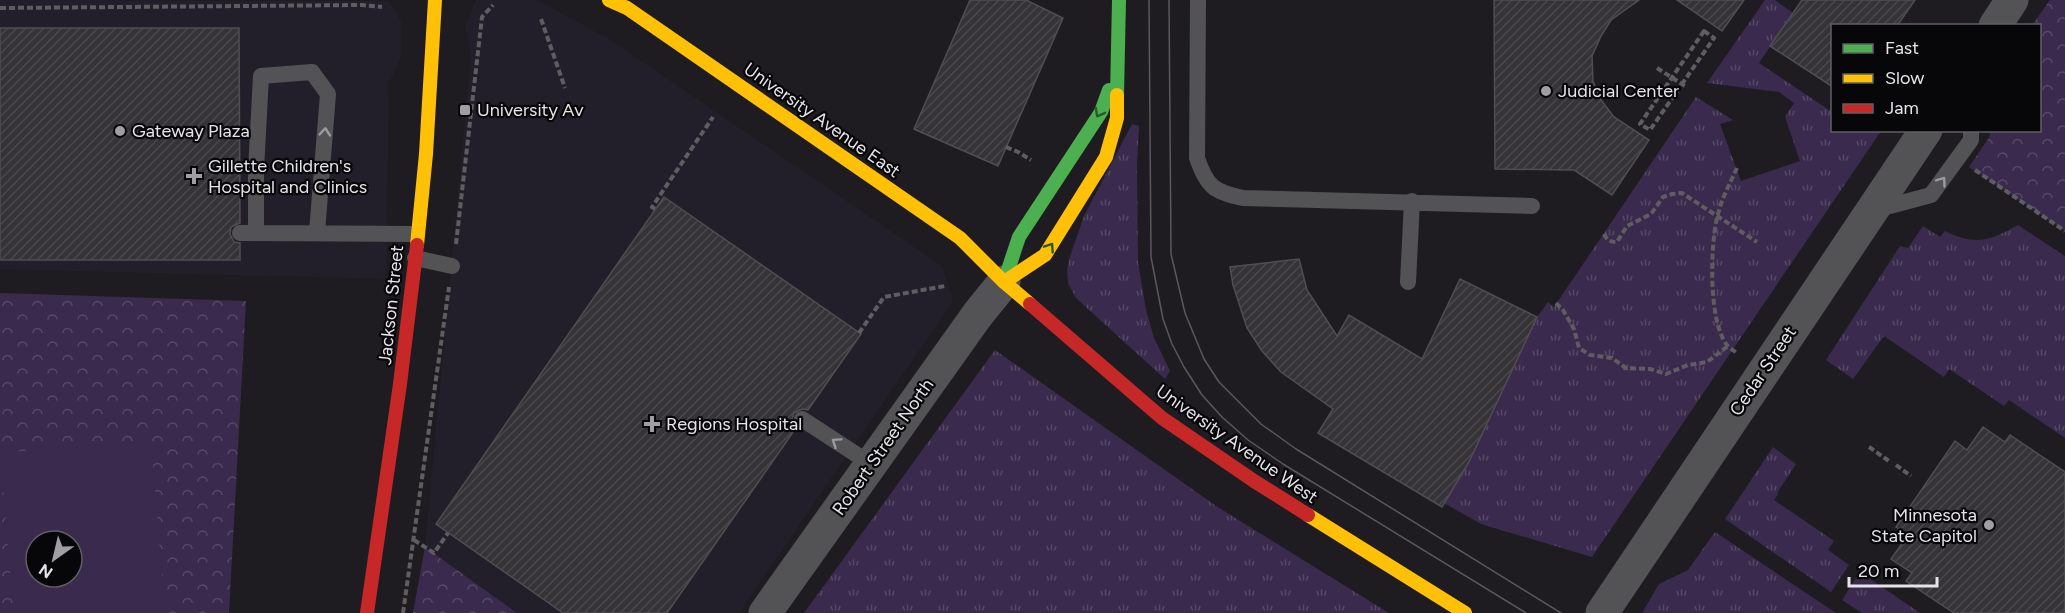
<svg xmlns="http://www.w3.org/2000/svg" width="2065" height="613" font-family="Figtree,sans-serif">
	<style>
		.built { fill: #231f2a }
		.grass { fill: url(#grass-tufts) }
		.forest { fill: url(#forest-crowns); fill-rule: evenodd }
		.garden { fill: #3a2a4d; fill-rule: evenodd }
		.building { fill: url(#building-hatch); stroke: #504e51; stroke-width: 1.5 }
		.lines { fill: none; stroke-linecap: round; stroke-linejoin: round }
		.path { stroke: #5f5d60; stroke-width: 4; stroke-dasharray: 6 3; stroke-linecap: butt }
		.lane { stroke: #535254; stroke-width: 16 }
		.street { stroke: #535254; stroke-width: 33 }
		.fast { stroke: #4caf50; stroke-width: 14 }
		.slow { stroke: #ffc107; stroke-width: 14 }
		.jam { stroke: #c62828; stroke-width: 14 }
		.tram { stroke: #5a585b; stroke-width: 1.5 }
		.oneway { stroke: #2a5a2c }
		.oneway2 { stroke: #9c9b9e }
		.poi-dot { fill: #a09ea2; stroke: #070608; stroke-width: 2 }
		.labels { text-anchor: middle; dominant-baseline: central; stroke-width: 4.5; stroke-linejoin: round; paint-order: stroke }
		.poi-label { font-size: 18px; fill: #e6e4e8; stroke: #070608; text-anchor: start }
		.street-label { font-size: 18px; fill: #e6e4e8; stroke: #070608 }
	</style>
	<defs>
		<pattern id="grass-tufts" width="24" height="20" patternUnits="userSpaceOnUse" patternTransform="scale(1.5)"><rect width="24" height="20" fill="#3a2a4d"/><path d="M3 7l-1-3M5 7V3M7 7l1-3M15 17l-1-3M17 17v-4M19 17l1-3" fill="none" stroke="#564967"/></pattern>
		<pattern id="forest-crowns" width="20" height="18" patternUnits="userSpaceOnUse" patternTransform="scale(1.5)"><rect width="20" height="18" fill="#3a2a4d"/><path d="M2 6a3 3 0 1 1 6 0M12 15a3 3 0 1 1 6 0" fill="none" stroke="#564967"/></pattern>
		<pattern id="building-hatch" width="6" height="6" patternUnits="userSpaceOnUse" patternTransform="scale(1.5)"><rect width="6" height="6" fill="#353337"/><path d="M-1 1l2-2M0 6l6-6M5 7l2-2" fill="none" stroke="#48474a"/></pattern>
	</defs>
	<rect width="100%" height="100%" fill="#1e1c20"/>
	<path class="built" d="M0 0 389 1 401 21V58L389 83 386 279 0 269Z
		M476 0H537L609 39 942 266 953 301 739 613H517L425 547 471 54 465 28Z"/>
	<path class="grass" d="M1765 0H1775L1793 13 1759 63 1832 112V130L1881 131 1592 557 1481 524 1444 503 1469 462 1537 317 1548 302 1554 307 1696 97 1733 120 1720 124 1741 181 1800 161 1785 117 1794 103 1779 92 1707 83Z
		M1132 124 1139 126 1137 165 1138 262 1146 310 1154 338 1170 371 1165 379 1076 298 1068 283 1067 270 1070 256 1084 216Z
		M2018 225 2065 256V438L2009 400 2004 406 1949 369 1944 377 1884 336 1853 379 1826 360 1900 246 1908 248 1923 226 1940 237 1945 231C1975 246 1990 241 2018 225Z
		M995 350 1216 506 1389 613H804Z
		M1773 447 1796 464 1777 493 1778 494 1774 500 1834 541 1828 550 1849 565 1831 592 1725 519Z
		M1715 532 1836 613H1642L1659 584 1688 570Z
		M1860 572 1920 613H1862L1842 600Z"/>
	<path class="forest" d="M2050 0H2065V231L1969 167 1990 136V131L2040 130V26L2032 25Z
		M0 293 246 301 229 613H0ZM36 541H72V577H36Z
		M425 547 517 613H413Z"/>
	<path class="garden" d="M151 441 165 613H14L0 453ZM36 541H72V577H36Z"/>
	<path class="building" d="M970 0H1026L1063 18 998 166 914 129Z
		M1494 0H1639L1611 20 1601 36 1592 56 1593 81 1601 100 1614 117 1649 140 1612 195 1574 170 1495 169Z
		M1677 0H1744L1722 31Z
		M1802 0H1915L1897 26H1833V87L1770 46Z
		M0 28H239L240 223 231 227 230 234 234 242 240 243V260H0Z
		M664 197 861 334 808 410 802 409 794 413 792 419 796 428 667 613H563L436 524Z
		M1299 259 1307 290 1337 336 1349 315 1422 359 1460 279 1537 317 1469 462 1442 507 1318 433 1333 409 1281 372 1262 351 1247 328 1233 285 1230 267Z
		M1983 427 2005 442 2010 435 2065 472V613H1954L1906 581 1912 573 1891 559 1908 535 1896 527 1955 441 1967 450Z"/>
	<g class="lines">
		<path class="path" d="M0 8 362 5 382 7
			M541 19 565 88
			M1704 31 1714 38 1650 130 1640 124Z
			M1657 68 1685 86
			M1006 147 1018 152 1031 160
			M1737 168C1730 183 1722 198 1718 214 1710 243 1708 322 1727 345 1730 349 1735 351 1738 354
			M1975 170 2065 231
			M655 209 652 207 713 117
			M1604 234C1607 240 1609 242 1617 242L1627 226 1651 214 1663 197 1672 194 1682 193 1757 242
			M456 244 482 17 493 5
			M1556 303 1563 310 1574 329 1579 348 1590 355 1612 358 1626 368 1650 369 1666 374 1688 365 1707 362 1728 346
			M859 333 884 297 945 286
			M1869 447 1889 461
			M1896 465 1911 476
			M414 540 434 553 448 533
			M403 613 449 287"/>
		<path class="lane" d="M1198 0 1197 158C1207 187 1214 192 1243 198L1532 206
			M1875 210 1931 195 1971 140V130
			M240 233 417 234
			M256 233V170L261 76 312 72 328 94 317 232
			M415 258 452 266
			M1408 282 1412 201
			M802 419 871 464"/>
		<path class="street" d="M1995 26 2012 0
			M765 613 978 314 1004 282
			M1602 613 1926 130"/>
		<path class="fast" d="M1117 95 1119 0
			M1004 282 1019 237 1101 112 1109 90"/>
		<path class="slow" d="M609 0 627 8 960 238 1004 282 1030 304
			M417 245 426 154 435 0
			M1004 282 1045 255 1106 157 1117 118V95
			M1308 515 1465 613"/>
		<path class="jam" d="M1030 304 1162 418 1254 481 1308 515
			M367 613 400 384 417 245"/>
		<path class="tram" d="M1149 0 1151 257 1163 319 1172 344 1184 367 1202 395 1222 417 1248 440 1283 464 1526 613
			M1169 0 1171 254 1185 313 1204 359 1219 382 1261 424 1296 449 1561 613"/>
	</g>
	<defs><path id="oneway-chevron" d="M-2-3.5L2.5 0L-2 3.5" fill="none" stroke-width="1.6" stroke-linecap="round" stroke-linejoin="round" transform="scale(1.5)"/></defs>
	<g class="oneway">
		<use href="#oneway-chevron" transform="translate(1099 113) rotate(118)"/>
		<use href="#oneway-chevron" transform="translate(1050 247) rotate(-56)"/>
	</g>
	<g class="oneway2">
		<use href="#oneway-chevron" transform="translate(325 132) rotate(-85)"/>
		<use href="#oneway-chevron" transform="translate(1942 181) rotate(-54)"/>
		<use href="#oneway-chevron" transform="translate(836 442) rotate(-146)"/>
	</g>
	<g class="poi-dot">
		<circle cx="1546" cy="91" r="6"/>
		<rect x="459" y="104" width="12" height="12" rx="3"/>
		<circle cx="120" cy="131" r="6"/>
		<path d="M191 167h6v6h6v6h-6v6h-6v-6h-6v-6h6z"/>
		<path d="M649 415h6v6h6v6h-6v6h-6v-6h-6v-6h6z"/>
		<circle cx="1989" cy="525" r="6"/>
	</g>
	<g class="labels">
		<g class="poi-label">
			<text x="1558" y="91">Judicial Center</text>
			<text x="477" y="110">University Av</text>
			<text x="132" y="131">Gateway Plaza</text>
			<text x="208" y="166">Gillette Children's<tspan x="208" dy="21">Hospital and Clinics</tspan></text>
			<text x="666" y="424">Regions Hospital</text>
			<text x="1977" y="515" text-anchor="end">Minnesota<tspan x="1977" dy="21">State Capitol</tspan></text>
		</g>
		<g class="street-label">
			<text transform="translate(822 120) rotate(35)">University Avenue East</text>
			<text transform="translate(391 305) rotate(-84)">Jackson Street</text>
			<text transform="translate(1763 371) rotate(-56)">Cedar Street</text>
			<text transform="translate(1237 444) rotate(35)">University Avenue West</text>
			<text transform="translate(883 447) rotate(-55)">Robert Street North</text>
		</g>
	</g>
	<rect x="1831" y="24" width="210" height="108" fill="#070608" stroke="#605f62" stroke-width="1.5"/>
	<rect x="1843" y="44" width="30" height="9" fill="#4caf50" stroke="#605f62" stroke-width="1.5"/>
	<text x="1885" y="54" font-size="18" fill="#e6e4e8">Fast</text>
	<rect x="1843" y="74" width="30" height="9" fill="#ffc107" stroke="#605f62" stroke-width="1.5"/>
	<text x="1885" y="84" font-size="18" fill="#e6e4e8">Slow</text>
	<rect x="1843" y="104" width="30" height="9" fill="#c62828" stroke="#605f62" stroke-width="1.5"/>
	<text x="1885" y="114" font-size="18" fill="#e6e4e8">Jam</text>
	<g transform="translate(54 559) rotate(214)"><circle r="28" fill="#070608" stroke="#605f62" stroke-width="1.5"/>
	<path d="M0-4.5L10 22L0 15L-10 22Z" fill="#a09ea2"/>
	<text y="-9" font-size="16" font-weight="bold" text-anchor="middle" fill="#e6e4e8">N</text>
	</g>
	<path d="M1849 577v9h88v-9" fill="none" stroke="#e6e4e8" stroke-width="3"/>
	<text x="1858" y="577" font-size="18" fill="#e6e4e8" stroke="#070608" stroke-width="4.5" paint-order="stroke">20 m</text>
</svg>
